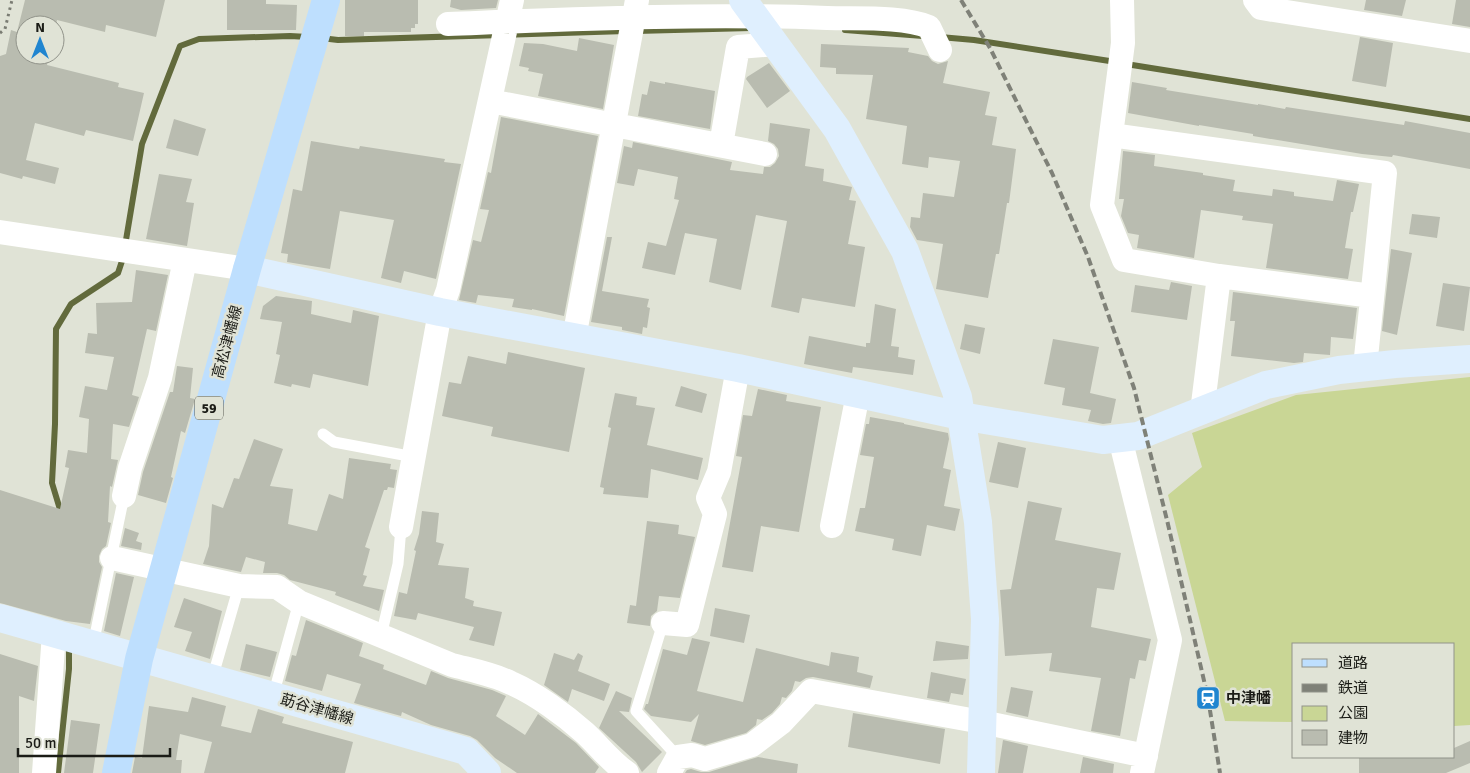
<svg xmlns="http://www.w3.org/2000/svg" width="1470" height="773" font-family="Signika,'Noto Sans JP',sans-serif">
	<style>
		.green { fill: #c9d695 }
		.lines { fill: none; stroke-linecap: round; stroke-linejoin: round }
		.stream { stroke: #626a3c; stroke-width: 6 }
		.building { fill: #b9bcb0 }
		.path { stroke: #7a7c73; stroke-width: 3; stroke-dasharray: 2.5 4; stroke-linecap: butt }
		.lane { stroke: #fff; stroke-width: 11 }
		.street { stroke: #fff; stroke-width: 24 }
		.secondary { stroke: #dfeffe; stroke-width: 28 }
		.primary { stroke: #bedffe; stroke-width: 28 }
		.rail { stroke: #7f8178; stroke-width: 4; stroke-dasharray: 8 4; stroke-linecap: butt }
		.labels { text-anchor: middle; dominant-baseline: central; stroke-width: 5; stroke-linejoin: round; paint-order: stroke }
		.shield { fill: #e0e3d6; stroke: #565850; stroke-width: 1 }
		.shield-label { font-size: 14px; font-weight: bold; fill: #1b1c17 }
		.street-label { font-size: 15px; fill: #1b1c17; stroke: #e0e3d6 }
		.poi-label { font-size: 15px; font-weight: bold; fill: #1b1c17; stroke: #e0e3d6; text-anchor: start }
	</style>
	<rect width="100%" height="100%" fill="#e0e3d6"/>
	<path class="green" d="M1470 377V725L1454 726V644H1294V722L1225 721 1168 495 1202 467 1192 433 1296 395Z"/>
	<g class="lines">
		<path class="stream" d="M845 30 923 36
			M636 31 751 28
			M940 37 974 40 1116 62
			M321 38 338 40 626 31
			M1126 64 1470 119
			M126 240 142 144 180 46 199 39 290 36 308 37
			M62 516 52 483 55 424 56 329 71 304 118 273 122 261
			M58 773 69 669V644"/>
	</g>
	<path class="building" d="M25 0H165L156 37 106 25 105 32 57 20 55 31V25H25V55H49L47 65 119 83 118 87 144 93 133 141 86 130 84 136 35 123 26 160 59 168 55 184 23 176 22 179 0 173V56L6 54 11 30 17 32Z
		M227 0H266V4L297 5 296 30H227Z
		M345 0H418V24H415V28H411V32H364V36H345Z
		M451 0H498L496 8 461 10 450 7Z
		M1366 0H1406L1402 16 1364 10Z
		M1456 0H1470V27L1452 24Z
		M1360 37 1393 43 1386 87 1352 81Z
		M579 38 614 45 603 109 538 96 543 74 528 71 529 68 519 66 524 43 543 44 577 51Z
		M821 44 909 48 908 52 928 56 932 61 938 64 948 61 943 83 990 92 985 115 997 117 992 145 1016 149 1009 203H1007L999 254H996L988 298 936 289 943 244 917 240 910 227 911 217 920 218 923 193 954 197 960 161 929 157 928 168 902 164 907 126 866 119 873 75 836 74V68L820 67Z
		M769 63 790 91 767 108 746 79 747 77Z
		M650 81 665 84V82L715 91 710 129 638 116 642 94 647 95Z
		M1132 82 1167 88 1166 90 1258 105V104L1285 109 1286 107 1404 125 1405 121 1470 133V169L1393 155 1392 157 1362 154 1253 136V134L1199 125V126L1128 113Z
		M501 117 598 136 564 316 532 309V310L512 307 514 299 478 295 476 303 459 300 473 240 481 242 489 210 480 209 488 172 491 173Z
		M174 119 206 129 198 156 166 148Z
		M770 123 810 129 805 166 824 169 823 181 852 187 849 200 856 201 848 244 865 247 855 307 802 298 799 313 771 307 787 221 756 215 741 290 709 282 717 239 685 233 675 275 642 268 648 242 666 246 679 200 674 199 678 177 638 169 634 186 617 183 624 146 632 148 633 142 732 162 730 170 763 174 764 167H770L775 163 779 156 778 149 774 144 768 141Z
		M311 141 359 149 360 146 445 159 444 162 461 164 436 279 404 271 401 283 381 278 394 220 340 211 330 269 287 262 288 254 281 253 293 189 302 191Z
		M1123 151 1155 155 1154 166 1203 173V175L1235 180 1233 191 1272 196 1273 189 1294 192V196L1333 201 1337 180 1359 184 1353 212H1351L1345 248 1353 249 1348 279 1266 268 1273 224 1242 220 1243 216 1201 210 1194 258 1137 248 1139 235 1128 233 1121 216 1124 199H1119Z
		M159 174 192 179 186 202 194 203 187 246 146 239Z
		M1412 214 1440 217 1437 238 1409 234Z
		M607 237H612L602 291 649 299 647 307 650 308 647 328 643 327 642 334 622 330V327L591 322Z
		M1391 249 1412 253 1397 335 1382 331Z
		M136 270 168 275 156 331 147 329 132 395 139 397 129 427 113 424 111 459 118 460 112 487 110 486 108 522 111 523 106 546 102 549 99 556V562L102 567 90 624 66 621 0 603V490L60 509 69 468 65 467 68 450 87 453 89 419 79 417 85 386 107 390 114 357 85 353 88 333 97 334 96 303 132 302Z
		M1171 282 1192 286 1187 320 1131 312 1135 285 1169 290Z
		M1443 283 1470 287 1464 331 1436 326Z
		M1233 292 1357 308 1353 339 1331 337 1330 355 1304 353 1303 362 1294 363 1231 356 1235 321H1230Z
		M276 296 312 301 311 314 351 323 353 310 379 316 368 386 313 374 310 388 292 384 291 387 274 383 280 355 276 354 282 322 260 319 263 306Z
		M875 304 896 309 891 346 899 347 898 357 915 360 913 375 853 367 852 373 804 364 809 336 866 347V343H870Z
		M965 324 985 328 980 354 960 349Z
		M1053 339 1099 347 1090 393 1116 399 1111 423 1103 424 1088 421 1091 410 1062 405 1065 388 1044 384Z
		M508 352 585 368 569 452 491 436 493 427 442 416 449 382 461 384 468 356 506 364Z
		M177 366 193 368 190 398 195 399 185 433 181 431 171 477 173 478 166 503 138 495 143 472 170 392H173Z
		M681 386 707 394 702 413 675 406Z
		M758 389 787 395 786 401 821 407 799 532 761 526 753 572 722 567 742 457 736 456 743 415 752 416Z
		M615 393 637 397 636 405 655 408 647 445 703 458 698 480 651 469 648 498 603 494 604 488 600 487 611 428 608 427Z
		M870 417 904 423V424L948 433 949 439 943 468 951 470 944 506 960 509 955 531 927 525 921 556 892 550 894 539 855 531 860 508H865L874 457 860 455 866 424H869Z
		M254 439 283 449 270 486 293 489 288 524 317 531 329 494 343 499 349 458 391 464 390 469 397 470 394 488 388 487 387 490H384L365 547 370 549 363 575 367 576 363 586 384 590 379 611 335 595 336 592 290 580 284 575 277 573H263L265 562 246 557 241 572 203 564 209 546 212 504 223 508 234 478 239 479Z
		M998 442 1026 448 1018 488 989 482Z
		M1028 501 1062 508 1055 540 1121 553 1114 590 1097 588 1091 627 1151 639 1146 661 1139 660 1135 679 1130 678 1120 736 1091 731 1101 678 1049 671 1052 653 1005 656 1000 590 1011 589Z
		M422 511 439 513 436 542 444 544 438 565 469 568 465 598 474 601 473 606 502 612 494 646 469 640 474 627 418 613 416 620 394 616 399 592 407 594 416 551 414 550 419 534Z
		M647 521 679 525 678 534 695 537 680 598 659 596 657 611 651 616 650 626 627 623 630 605 636 606Z
		M125 528 139 533 136 541 142 543 141 550 121 546Z
		M116 573 134 577 120 636 104 631Z
		M184 598 222 611 210 659 185 651 192 632 174 627Z
		M715 608 750 615 744 643 710 636Z
		M306 620 363 643 359 656 384 665 383 669 426 685 431 671 448 678 492 690 506 696 496 716 525 735 538 714 576 743 599 767 595 773H517L495 758 477 740 470 736 431 725 402 712 401 716 354 703 361 684 327 674 322 691 285 681 292 655 296 656Z
		M692 638 710 642 697 691 743 702 756 648 829 666 831 652 859 657 857 672 873 676 870 688 813 677 806 678 800 682 795 681 792 691 786 698 782 697 780 704 772 713 762 720 757 719 756 725 746 733 705 745 691 741 699 714 691 722 651 716 644 709 646 704H648L663 649 687 655Z
		M936 641 969 646 968 659 933 661Z
		M246 644 277 652 270 677 240 670Z
		M554 653 574 660 578 653 583 656 578 671 610 684 604 701 572 689 568 702 544 685Z
		M0 654 38 666 34 701 19 696V773H0Z
		M931 672 966 679 963 695 951 693 949 702 927 698Z
		M1011 687 1033 691 1028 717 1006 712Z
		M616 691 632 698 629 712 619 711 662 752 642 772 636 762 599 728Z
		M192 697 226 706 221 726 251 733 258 709 284 717 282 723 353 742 345 773H204L212 742 180 734 176 760H182L181 773H132L135 757 142 758 149 706 188 712Z
		M853 713 945 729 940 764 848 747Z
		M71 720 100 724 93 773H64Z
		M1003 740 1028 746 1023 773H998Z
		M1470 741V763L1446 773H1359V757H1454V748Z
		M758 757 798 764 797 773H685L687 770 691 769 701 772H709Z
		M1083 757 1114 764 1113 773H1080Z"/>
	<g class="lines">
		<path class="path" d="M0 33 5 29 12 0"/>
		<path class="lane" d="M323 434 334 442 414 457
			M663 623 636 711 678 757
			M381 636 398 564 401 527
			M93 645 124 496
			M212 679 239 586
			M273 696 299 602"/>
		<path class="street" d="M1255 0 1261 8 1470 41
			M448 24C575 19 701 13 827 18 857 19 903 16 929 27L940 50
			M490 101 765 154
			M1111 135 1123 43 1122 0
			M721 145 738 47 776 44
			M0 232 247 269
			M574 338 637 0
			M1365 367 1385 173 1111 135 1102 205 1124 260 1219 276 1372 296
			M1202 412 1219 276
			M1120 438 1170 640 1142 773
			M124 496 130 468 160 378 185 260
			M832 526 858 394
			M401 527 440 312 448 290 512 0
			M112 558 239 586 277 587 299 602 452 665C471 670 493 674 511 683 536 694 565 715 585 733 599 746 611 762 627 773
			M663 623 687 625 715 514 708 498 719 472 738 368
			M44 773 54 633
			M669 773 678 757 692 755 705 759 752 745 781 723 811 691 982 722 1146 756"/>
		<path class="secondary" d="M743 0 837 129 905 251 958 397 978 522 985 619 981 773
			M247 269 440 312 738 368 961 416 1103 440 1138 436 1266 385 1339 370 1395 364 1470 359
			M0 618 466 751 487 773"/>
		<path class="primary" d="M116 773 139 659 247 269 326 0"/>
		<path class="rail" d="M961 0 990 48 1052 173 1088 257 1134 388 1167 520 1208 698 1220 773"/>
	</g>
	<defs>
		<symbol id="station-square" viewBox="-11 -11 22 22"><rect x="-9" y="-9" width="18" height="18" rx="4" fill="#2085d0" stroke="#e0e3d6"/><path d="M-3-6H3Q5-6 5-4V2Q5 4 3 4L4.5 6H3L1.5 4h-3L-3 6H-4.5L-3 4Q-5 4-5 2V-4Q-5-6-3-6ZM-3.5-4v3h7v-3ZM-3.5 1v1.5H-2V1ZM2 1v1.5H3.5V1Z" fill="#fff"/></symbol>
	</defs>
	<g fill-rule="evenodd">
		<use href="#station-square" x="1194" y="684" width="28" height="28"/>
	</g>
	<g class="labels">
		<rect class="shield" x="195" y="396.5" width="28" height="23" rx="4"/>
		<g class="shield-label">
			<text x="209" y="408">59</text>
		</g>
		<g class="street-label">
			<text transform="translate(227 342) rotate(-75)">高松津幡線</text>
			<text transform="translate(317 709) rotate(16)">莇谷津幡線</text>
		</g>
		<g class="poi-label">
			<text x="1226" y="698">中津幡</text>
		</g>
	</g>
	<rect x="1292" y="643" width="162" height="115" fill="#e0e3d6" stroke="#91938a"/>
	<rect x="1302" y="659" width="25" height="8" fill="#bedffe" stroke="#91938a"/>
	<text x="1338" y="668" font-size="15" fill="#1b1c17">道路</text>
	<rect x="1302" y="684" width="25" height="8" fill="#7f8178" stroke="#91938a"/>
	<text x="1338" y="693" font-size="15" fill="#1b1c17">鉄道</text>
	<rect x="1302" y="706" width="25" height="15" fill="#c9d695" stroke="#91938a"/>
	<text x="1338" y="718" font-size="15" fill="#1b1c17">公園</text>
	<rect x="1302" y="730" width="25" height="15" fill="#b9bcb0" stroke="#91938a"/>
	<text x="1338" y="743" font-size="15" fill="#1b1c17">建物</text>
	<g transform="translate(40 40)"><circle r="24" fill="#e0e3d6" stroke="#91938a"/>
	<path d="M0-4L9 19L0 12L-9 19Z" fill="#2085d0"/>
	<text y="-8" font-size="14" font-weight="bold" text-anchor="middle" fill="#1b1c17">N</text>
	</g>
	<path d="M18 748v8h152v-8" fill="none" stroke="#1b1c17" stroke-width="2.5"/>
	<text x="25" y="748" font-size="15" fill="#1b1c17" stroke="#e0e3d6" stroke-width="4" paint-order="stroke">50 m</text>
</svg>
